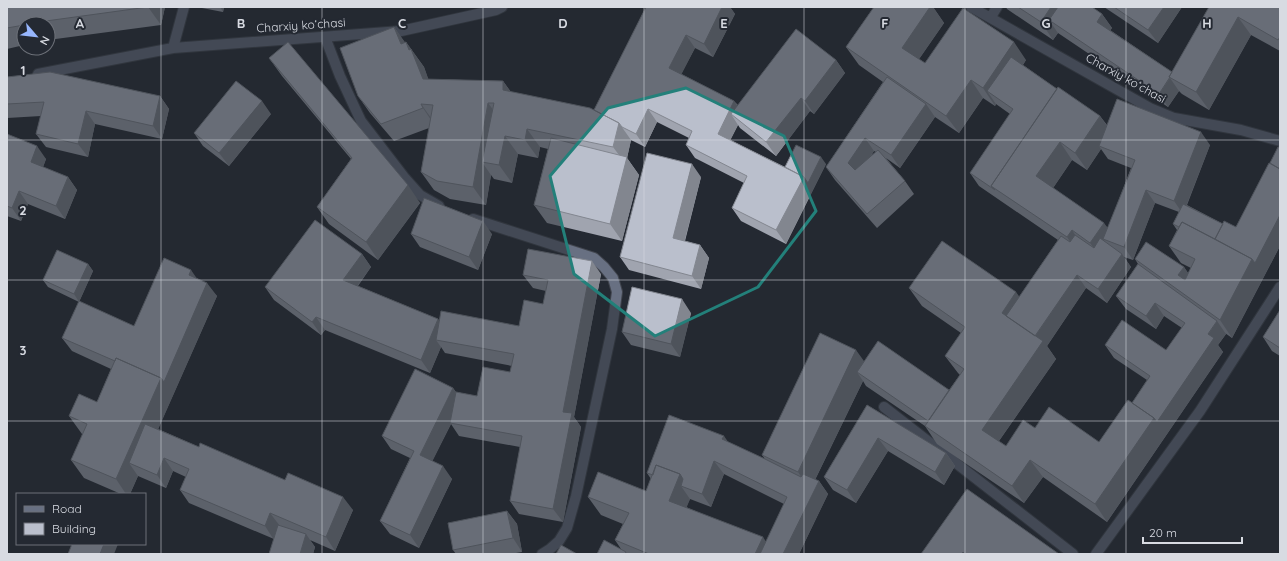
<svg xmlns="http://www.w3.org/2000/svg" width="1287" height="561" font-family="Quicksand,sans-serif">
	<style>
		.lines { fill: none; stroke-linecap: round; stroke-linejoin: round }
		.minor-casing { stroke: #41454e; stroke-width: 12 }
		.minor { stroke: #687082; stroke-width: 10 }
		.wall { fill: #a0a4af; fill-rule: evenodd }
		.shaded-wall { fill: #82868f }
		.building { fill: #babfcc; stroke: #82868f }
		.marked { fill: none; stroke: #23807a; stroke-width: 3; stroke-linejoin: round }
		.grid { fill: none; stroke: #d8dbe2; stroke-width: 1; stroke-opacity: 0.55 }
		.labels { text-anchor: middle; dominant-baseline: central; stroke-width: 4; stroke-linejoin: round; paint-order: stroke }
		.street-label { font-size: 12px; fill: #d8dbe2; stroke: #242932 }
		.grid-label { font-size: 13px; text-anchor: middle; font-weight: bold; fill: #d8dbe2; stroke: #242932; stroke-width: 4; stroke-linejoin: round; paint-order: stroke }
	</style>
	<rect width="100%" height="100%" fill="#242932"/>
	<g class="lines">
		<defs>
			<path id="minor" d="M971 7 1150 108 1174 118 1241 130 1280 141
				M991 17 997 7
				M325 37 340 76 361 121 404 177 420 195 439 206
				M173 48 184 7
				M38 74 173 48 401 31 496 10 502 7
				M473 219 594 258 604 267 613 278 617 292 612 329 576 496 567 528 559 541 550 549 542 554
				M884 407 1073 554
				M1096 554 1200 411 1280 287"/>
		</defs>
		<use href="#minor" class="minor-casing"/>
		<use href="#minor" class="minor"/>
	</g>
	<path class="wall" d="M7 7H165L161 25 48 40V24H24V45L7 49Z
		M201 7H224L223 12 202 8Z
		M646 7H730L735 14 713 57 695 48 681 74 734 101 738 105 836 60 845 73 814 114 810 111 776 156 740 128 738 125 730 140 785 167 826 164 786 244 741 221 732 208 744 183 695 158 686 145 689 138 657 122 645 147 631 140 627 158 639 175 622 241 547 223 534 205 548 149 540 147 538 158 518 154 512 183 494 179 491 175 486 205 450 199 434 190 421 172 429 128 394 141 370 113 358 96 394 27 405 43 406 42 424 67 428 79 503 81 511 92 594 110Z
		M874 7H933L944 23 919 59 925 63 1026 60 1023 65 1057 89 1100 116 1107 125 1210 145 1187 205 1223 224 1236 227 1270 163 1280 147V246L1232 338 1225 333 1226 334 1218 345 1223 352 1107 522 1043 477 1024 503 937 444 925 426 866 386 863 381 815 480 819 481 828 494 799 554H597L621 549 615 540 623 524 601 515 588 497 646 491 651 479 647 473 728 442 765 459 762 455 864 361 949 390 960 375 958 373 945 356 961 333 922 306 909 288 1019 297 1058 240 979 186 970 173 1010 114 996 104 995 106 983 98 959 133 935 117 900 168 886 158 905 181 914 194 877 228 835 180 826 167 883 82 859 65 846 47ZM1101 149 1108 159 1131 168 1108 228 1053 188 1072 160 1087 170ZM874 151 876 152 871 156ZM1155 203 1179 212 1173 224 1177 230 1169 246 1181 263 1191 268 1188 273 1184 267 1135 259 1138 264 1116 296 1126 309 1156 329 1164 316 1182 328 1166 350 1105 345 1114 358 1147 380 1132 403 1099 442 1035 428 1006 446 999 441 1056 359 1047 346 1086 288 1107 303 1131 267 1124 257 1133 260ZM724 474 784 504 766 542 686 507 690 499 711 507Z
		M1006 7H1092L1102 14 1112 28 1110 30 1172 72 1209 7H1280V51L1251 35 1209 110 1182 94 1179 91 1168 107 1058 33 1053 40 1007 9Z
		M1104 7H1182L1158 43Z
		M269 58 420 203 378 260 329 224 317 207 351 159 282 76Z
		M7 77 160 96 169 109 162 139 95 124 88 157 46 147 36 134 41 116 7 118Z
		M271 114 229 166 203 146 194 133Z
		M7 134 46 159 43 167 68 177 77 190 65 219 28 204 21 221 7 216Z
		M701 177 685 241 700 245 709 258 701 289 629 270 620 257Z
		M411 234H492L478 270 420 247Z
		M362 254 371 267 358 286 438 319 439 321 519 326 543 304 546 291 533 288 523 275 601 274 574 417 581 427 563 522 519 514 510 501 520 447 459 436 451 424 432 461 452 479 419 548 390 534 380 521 410 458 391 449 382 436 453 388 456 392 477 396 510 372 512 366 445 353 441 347 430 373 325 330 321 335 274 300 265 287Z
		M88 264 93 271 79 302 48 287 43 280Z
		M197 278 217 296 158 429 199 447 353 510 335 551 310 540 315 547 313 554H269L274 539 189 503 180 490 186 477 173 471 166 488 138 476 130 494H121L84 478 71 460 83 434H82L69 416 97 402 111 369 72 351 62 338 134 326Z
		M1280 310V356L1272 351 1263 337Z
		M691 313 680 357 631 345 622 332Z
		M867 405 946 453 955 466 944 485 888 451 856 503 833 490 824 477Z
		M507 511 517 524 522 552 510 554H456L453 550Z"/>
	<path class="shaded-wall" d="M148 7H165L161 25Z
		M220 7H224L223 12Z
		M722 7H730L735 14 713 57 704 44Z
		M930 7H933L944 23 915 65 902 48Z
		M1051 7H1075L1049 20 1058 33 1053 40 1041 22Z
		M1164 7H1182L1158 43 1148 30Z
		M1102 14 1112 28 1107 35 1097 22Z
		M1238 17 1251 35 1209 110 1196 92Z
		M394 27 407 45 401 44Z
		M686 35 695 48 678 81 669 68Z
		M406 42 424 67 435 97 423 79 409 50Z
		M1014 42 1026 60 999 99 987 91 996 104 995 106 983 88Z
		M836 60 845 73 814 114 805 101Z
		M1170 78 1179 91 1168 107 1159 94Z
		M971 80 983 98 959 133 946 116Z
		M503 81 516 99 503 90Z
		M160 96 169 109 162 139 153 126Z
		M801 98 810 111 776 156 766 142Z
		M262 101 271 114 229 166 219 153Z
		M734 101 743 114H731L738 125 727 147 718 134Z
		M488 103 501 120 482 162 491 175 486 205 473 187Z
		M421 104 434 122 435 126 423 108Z
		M926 104 935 117 900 168 891 155Z
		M648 109 657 122 645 147 636 134Z
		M86 111 95 124 88 157 78 144Z
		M1100 116 1112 133 1099 146 1101 149 1087 170 1075 153Z
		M619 123 631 140 627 158 639 175 622 241 610 224 625 163 613 147Z
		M527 129 540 147 538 158 525 140Z
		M1201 132 1210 145 1183 214 1174 201Z
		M505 136 518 154 512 183 499 165Z
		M865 138 874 151 857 176 848 163Z
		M1060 142 1072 160 1049 194 1036 176Z
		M37 146 46 159 40 175 31 162Z
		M821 157 826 164 786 244 776 230 804 177Z
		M692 164 701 177 682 251 673 238Z
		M68 177 77 190 65 219 56 206Z
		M408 185 420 203 378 260 366 242Z
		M1146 190 1155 203 1133 260 1124 247Z
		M19 191 28 204 21 221 12 208Z
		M1280 215V246L1232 338 1220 320 1252 259Z
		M483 221 492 234 478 270 469 257Z
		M1104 223 1117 240 1103 239 1110 249 1103 261 1090 243Z
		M1072 230 1084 248 1079 255 1067 237Z
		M700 245 709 258 701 289 692 276Z
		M362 254 371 267 352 293 343 280Z
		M1122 254 1131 267 1107 303 1098 289Z
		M592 261 601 274 574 417 581 427 563 522 553 509 563 412Z
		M88 264 93 271 79 302 74 294Z
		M1184 267 1196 285 1191 293 1178 275Z
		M191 270 200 283 189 275Z
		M1077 275 1086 288 1047 346 1056 359 994 448 982 430 1034 338Z
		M207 283 217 296 141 468 129 463 138 476 130 494H126L116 479 161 378Z
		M1016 292 1029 310 1017 326 1002 313Z
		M682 299 691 313 680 357 671 344Z
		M1155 303 1164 316 1156 329 1146 316Z
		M316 317 325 330 321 335 312 322Z
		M438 319 447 332 436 340 441 347 430 373 421 360Z
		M1217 321 1226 334 1218 345 1223 352 1107 522 1095 504 1154 418Z
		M856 350 869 368 857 372 863 381 810 490 798 472Z
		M453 388 462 401 450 423 451 424 429 468 420 455Z
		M724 436 733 449 722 439Z
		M878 438 888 451 856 503 847 490Z
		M946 453 955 466 944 485 935 472Z
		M164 458 173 471 166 488 157 475Z
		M1030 460 1043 477 1024 503 1012 486Z
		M714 461 724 474 711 507 702 494Z
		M443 466 452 479 419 548 410 535Z
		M680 474 690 489 681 486 690 499 682 519 669 501Z
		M819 481 828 494 799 554H783Z
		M343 497 353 510 335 551 326 537Z
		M507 511 517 524 522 552 513 538Z
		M270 513 280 526 274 540 265 526Z
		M306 534 315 547 313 554H300Z
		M763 537 774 554H755Z
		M104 544H118L114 554H100Z"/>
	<path class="building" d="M7 7H148L24 24V25L7 28Z
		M646 7H722L704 44 686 35 669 68 734 101 718 134 804 177 776 230 732 208 747 176 686 145 692 131 648 109 636 134 622 127 619 123 594 110Z
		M874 7H930L902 48 925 63 963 8 1014 42 983 88 971 80 946 116 846 47Z
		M1018 7H1051L1041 22Z
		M1058 7H1092L1102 14 1097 22 1172 72 1169 77H1170L1159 94 1049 20Z
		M1114 7H1164L1148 30Z
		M1209 7H1280V37L1278 40 1238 17 1196 92 1169 77Z
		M394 27 401 44 406 42 409 50 411 49 423 79 503 81V90L590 108 619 123 613 147 527 129 525 140 505 136 499 165 482 162 494 103H488L473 187 437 181 421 172 433 105 421 104 423 108 381 124 358 96 340 48Z
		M796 29 836 60 805 101 801 98 766 142 731 114Z
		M288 42 408 185 366 242 317 207 352 158 269 58Z
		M1011 57 1057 89 991 186 995 190 970 173 1013 109 987 91Z
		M50 72 160 96 153 126 86 111 78 144 36 134 44 102 7 104V77Z
		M887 77 926 104 891 155 865 138 848 163 855 170 878 150 905 181 867 214 826 167Z
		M236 81 262 101 219 153 194 133Z
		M1058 87 1100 116 1075 153 1060 142 1036 176 1104 223 1090 243 1072 230 1067 237 991 186Z
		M1117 99 1201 132 1174 201 1146 190 1124 247 1103 239 1135 160 1099 146Z
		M7 134 37 146 31 162 68 177 56 206 19 191 12 208 7 206Z
		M551 138 627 157 610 224 534 205Z
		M796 145 821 157 808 183 804 177 785 167Z
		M1278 147H1280V169L1270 163Z
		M647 153 692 164 673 238 700 245 692 276 620 257Z
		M1269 163 1280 169V215L1255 263 1252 259 1215 239 1224 221 1236 227Z
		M424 198 483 221 469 257 411 234Z
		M1183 204 1223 224 1215 239 1182 222 1179 227 1173 224Z
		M315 220 362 254 343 280 438 319 421 360 316 317 312 322 265 287Z
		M1182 222 1252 259 1220 320 1135 259 1146 242 1184 267 1178 275 1185 280 1195 259 1169 246Z
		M1075 235 1094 248 1100 238 1122 254 1098 289 1077 275 1035 336 1006 316 1061 236 1070 242Z
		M942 241 1016 292 1002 313 1043 341 982 430 1006 446 1023 420 1035 428 1049 407 1099 442 1128 400 1154 418 1095 504 1030 460 1012 486 925 426 964 369 945 356 965 327 909 288Z
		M528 249 592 261 563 412 572 413 553 509 510 501 522 436 450 423 456 392 477 396 483 367 510 372 514 354 436 340 441 311 519 326 524 300 543 304 548 280 523 275Z
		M57 250 88 264 74 294 43 280Z
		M164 258 191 270 189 275 207 283 164 382 161 378 116 358 115 361 62 338 79 301 134 326Z
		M1138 264 1217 321 1208 334 1214 338 1157 422 1154 418 1132 403 1150 376 1105 345 1122 320 1166 350 1185 323 1155 303 1146 316 1116 296Z
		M632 287 682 299 671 344 622 332Z
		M1280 310V348L1263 337Z
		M820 333 856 350 798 472 762 455Z
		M878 341 949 390 928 421 857 372Z
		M116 358 161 378 116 479 71 460 87 424 69 416 79 394 97 402Z
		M415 369 453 388 420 455 443 466 410 535 380 521 414 451 382 436Z
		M867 405 946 453 935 472 878 438 847 490 824 477Z
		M669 415 724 436 722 439 765 459 801 477 803 474 819 481 783 554H760L787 497 714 461 702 494 681 486 683 479 680 474 656 465 653 475 647 473Z
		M145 424 199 447 200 443 285 480 288 473 343 497 326 537 270 513 265 526 180 490 189 469 164 458 157 475 129 463Z
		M656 465 680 474 669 501 763 537 755 554H649L615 540 629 513 588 497 598 472 646 491Z
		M967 489 1059 554H965L963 552 962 554H921Z
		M507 511 513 538 453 550 448 523Z
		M278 525 306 534 300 554H269Z
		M604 540 626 552 625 554H597Z
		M72 544H104L100 554H68Z
		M561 545 577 554H556Z"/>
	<path d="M0 0H1287V561H0ZM686 88 784 136 816 211 758 287 655 336 574 274 550 176 608 108Z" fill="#242932" fill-opacity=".55" fill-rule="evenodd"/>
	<path class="marked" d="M686 88 784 136 816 211 758 287 655 336 574 274 550 176 608 108Z"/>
	<path class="grid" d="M161 7V554M322 7V554M483 7V554M644 7V554M804 7V554M965 7V554M1126 7V554M7 140H1280M7 280H1280M7 421H1280"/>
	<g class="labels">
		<g class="street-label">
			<text transform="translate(301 25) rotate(-4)">Charxiy koʻchasi</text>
			<text transform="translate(1126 78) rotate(29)">Charxiy koʻchasi</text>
		</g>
	</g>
	<g class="grid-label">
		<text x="80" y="28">A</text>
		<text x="241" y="28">B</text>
		<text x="402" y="28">C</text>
		<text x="563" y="28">D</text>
		<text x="724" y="28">E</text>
		<text x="885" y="28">F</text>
		<text x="1046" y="28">G</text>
		<text x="1207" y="28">H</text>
		<text x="23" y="75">1</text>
		<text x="23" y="215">2</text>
		<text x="23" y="355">3</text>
	</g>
	<rect width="1287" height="561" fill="none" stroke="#d8dbe2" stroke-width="16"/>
	<rect x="16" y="493" width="130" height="52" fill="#242932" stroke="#6c7078"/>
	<rect x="24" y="506" width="20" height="6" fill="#687082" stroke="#6c7078"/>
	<text x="52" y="513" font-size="12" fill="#d8dbe2">Road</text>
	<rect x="24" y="523" width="20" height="12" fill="#babfcc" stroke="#6c7078"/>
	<text x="52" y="533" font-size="12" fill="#d8dbe2">Building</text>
	<g transform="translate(36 36) rotate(118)"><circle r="19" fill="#242932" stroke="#6c7078"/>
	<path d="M0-3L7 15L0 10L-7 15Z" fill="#97b6fd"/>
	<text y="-6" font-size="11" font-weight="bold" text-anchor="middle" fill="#d8dbe2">N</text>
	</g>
	<path d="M1143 537v6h99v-6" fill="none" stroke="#d8dbe2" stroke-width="2"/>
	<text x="1149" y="537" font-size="12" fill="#d8dbe2" stroke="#242932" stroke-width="3" paint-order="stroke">20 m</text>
</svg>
